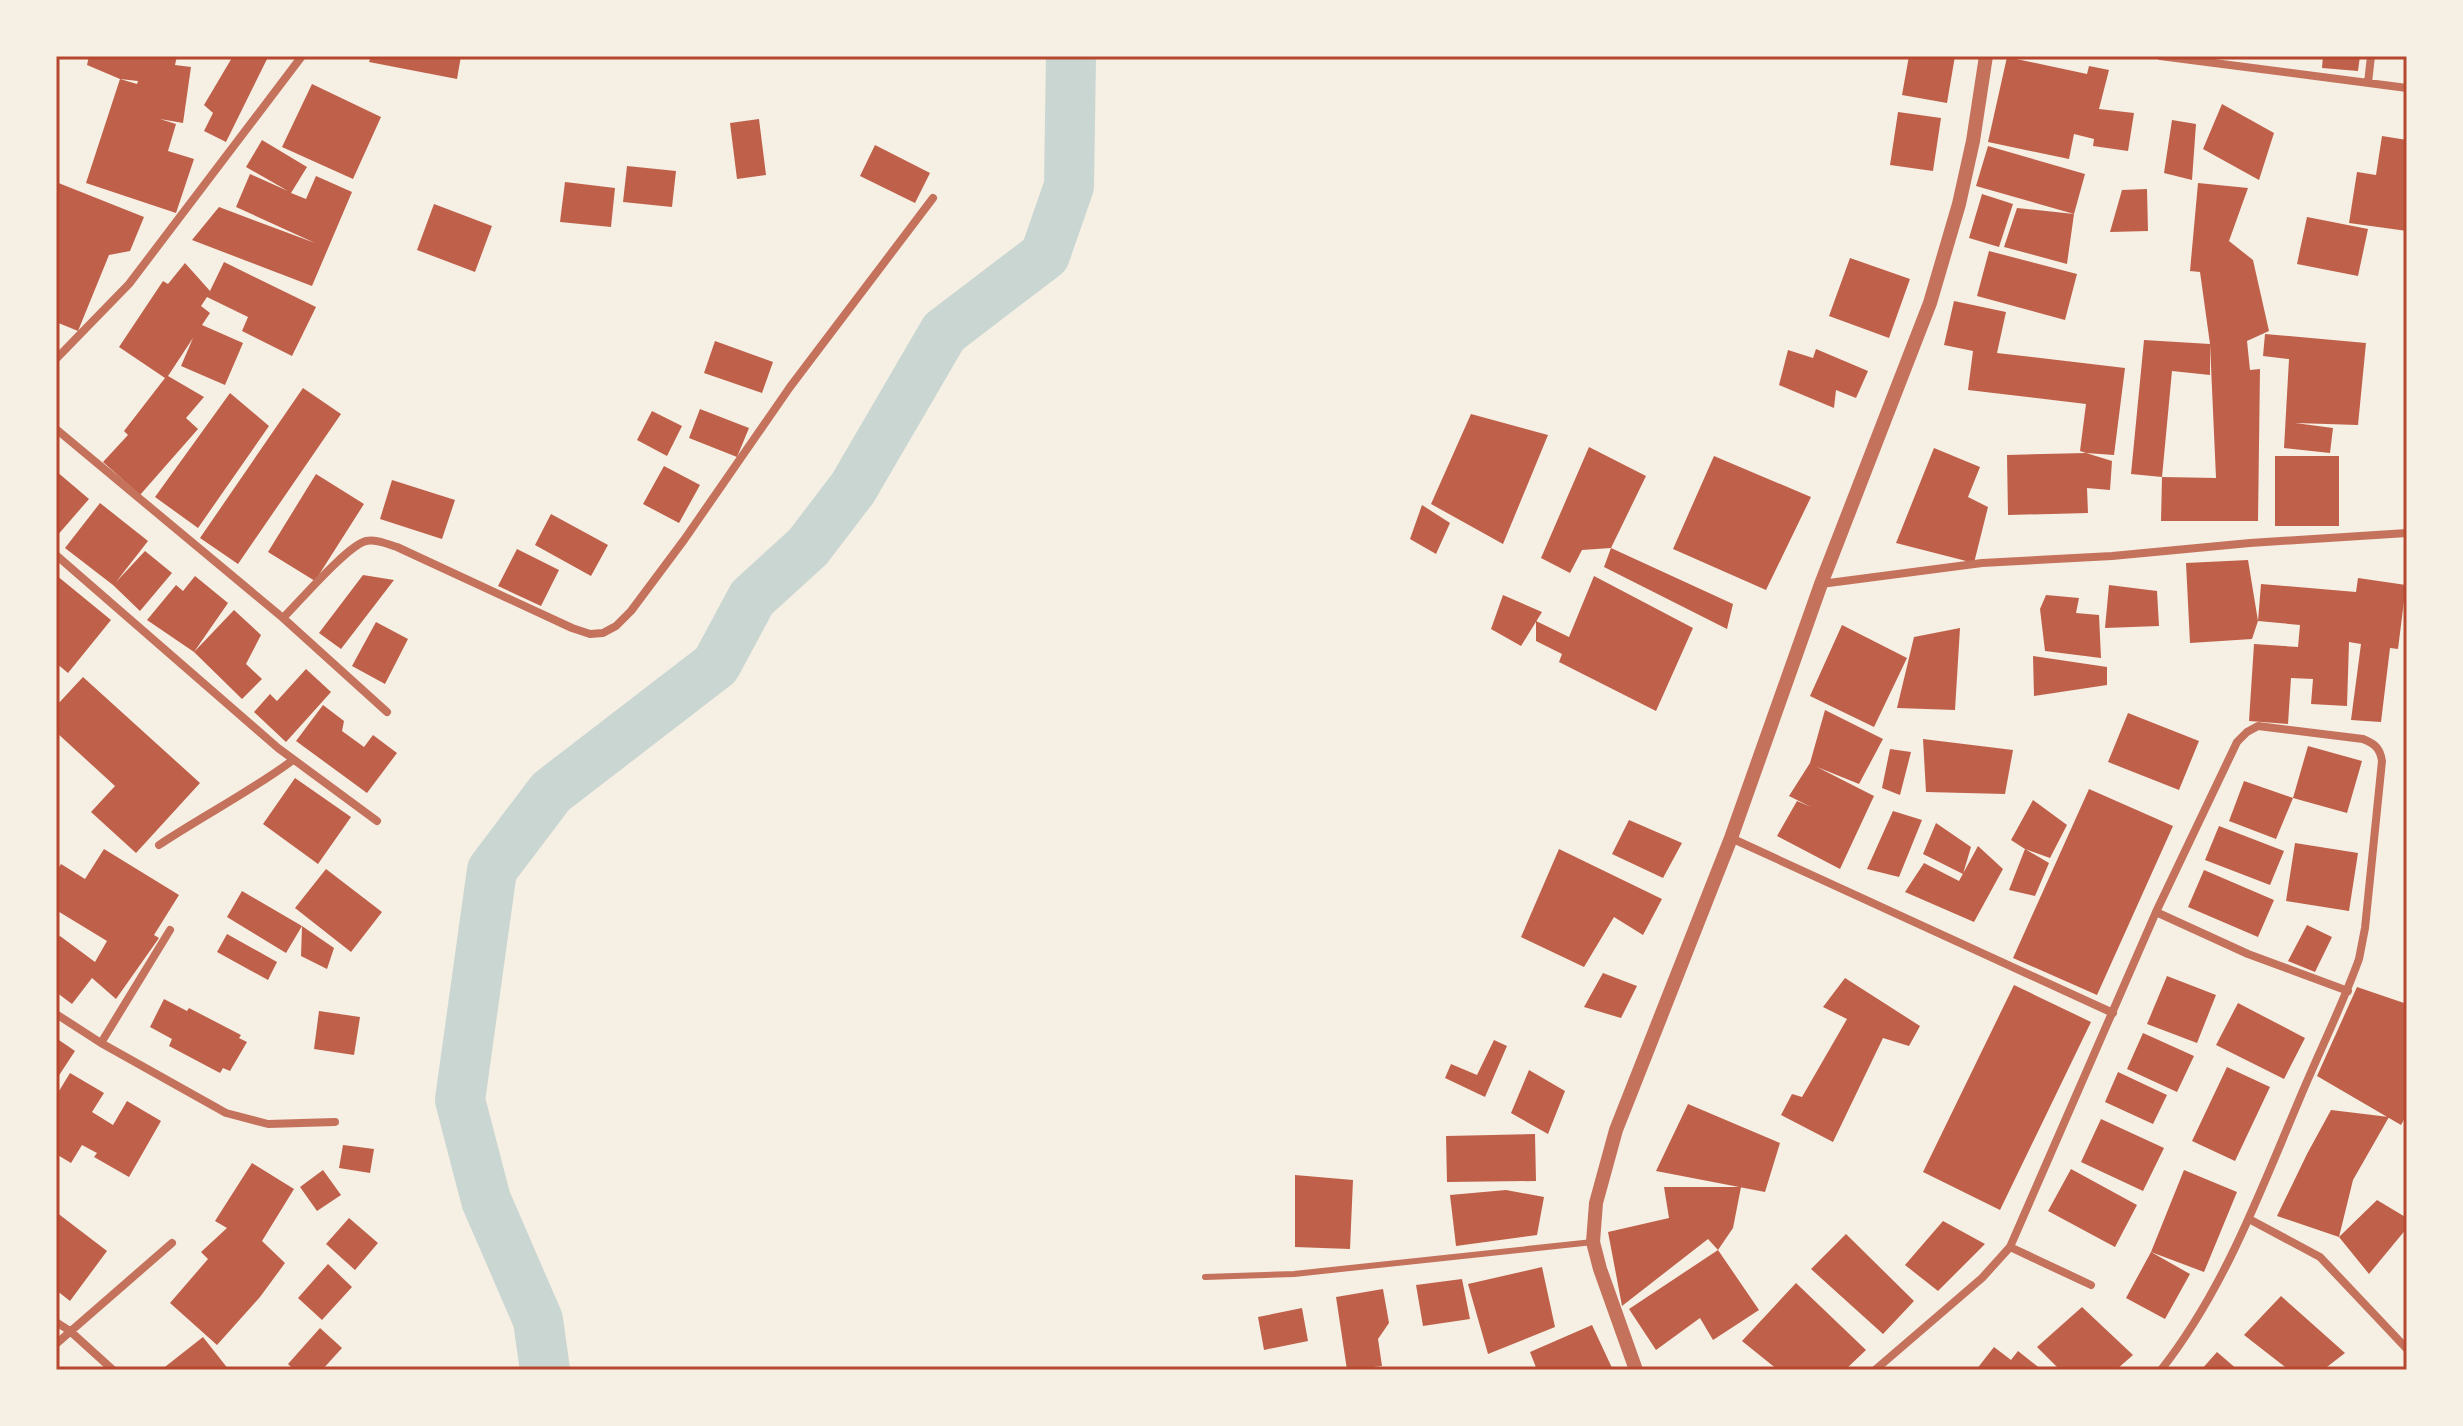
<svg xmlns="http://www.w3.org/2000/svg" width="2463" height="1426" font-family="'Exo 2',sans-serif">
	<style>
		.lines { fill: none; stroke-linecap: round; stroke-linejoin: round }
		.river { stroke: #c9d6d2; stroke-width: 50 }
		.building { fill: #bf614a }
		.service { stroke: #c5725c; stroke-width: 6 }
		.minor { stroke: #c5725c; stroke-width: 8 }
		.tertiary { stroke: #c5725c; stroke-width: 14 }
		.neatline { fill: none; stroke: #b5482f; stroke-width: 3 }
	</style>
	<rect width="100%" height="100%" fill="#f6efe4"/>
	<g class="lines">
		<path class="river" d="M545 1370 538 1320 486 1200 460 1100 492 870 551 792 716 665 752 598 808 547 853 488 944 332 1045 255 1069 186 1071 56"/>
	</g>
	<path class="building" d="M89 56H177L175 65 191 67 183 123 160 119 176 124 168 151 194 159 176 213 86 183 120 79 137 84 138 81 120 79 87 65Z
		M233 56 268 57 226 142 204 131 213 113 204 105Z
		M371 56H461L457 79 369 62Z
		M1909 56H1955L1947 103 1902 95Z
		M2323 56H2360L2358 71 2322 68Z
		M2007 57 2087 74 2089 66 2109 70 2099 109 2134 113 2128 151 2093 146 2094 139 2074 134 2069 159 1988 142Z
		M312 84 381 117 353 179 282 147Z
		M2222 104 2274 133 2259 180 2203 149Z
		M1898 112 1941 118 1933 171 1890 165Z
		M759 119 766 175 737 179 730 123Z
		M2172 120 2196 124 2192 180 2164 173Z
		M2382 136 2407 140V231L2349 223 2357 172 2376 175Z
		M262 140 307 167 291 193 306 199 316 176 352 192 312 286 192 240 219 207 315 243 236 207 250 174 288 191 246 167Z
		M875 145 930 173 915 203 860 176Z
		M1988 146 2085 174 2074 214 2067 264 2004 247 2017 208 2074 214 1976 186Z
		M627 166 676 171 672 207 623 202Z
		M56 182 144 217 130 251 109 255 78 331 56 322Z
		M565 182 615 188 611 227 560 222Z
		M2198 183 2248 188 2229 241 2253 260 2269 331 2247 341 2250 370 2260 369 2258 521H2161L2162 477 2216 478 2210 344V375L2172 371 2162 477 2131 474 2144 340 2210 344 2200 272 2190 271Z
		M2147 189 2148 231 2110 232 2122 190Z
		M1982 194 2013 204 1999 247 1969 238Z
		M434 204 492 226 475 272 417 250Z
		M2307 217 2368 229 2358 276 2297 264Z
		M1989 251 2077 274 2065 320 1977 296Z
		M1850 258 1910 279 1889 338 1829 316Z
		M224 262 316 307 292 356 242 331 248 317 207 297 201 306 210 313 202 325 243 343 225 385 181 366 193 338 168 376 204 397 186 418 198 429 140 495 103 462 128 435 124 431 165 378 119 347 163 281 168 284 185 263 210 291Z
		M1954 301 2006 312 1997 353 2125 368 2114 455 2086 453 2112 461 2110 490 2087 488 2088 513 2008 515 2007 455 2086 453 2080 451 2086 404 1968 390 1973 351 1944 345Z
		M2265 334 2366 343 2358 425 2295 423 2333 428 2330 453 2284 448 2289 359 2263 356Z
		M715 341 773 362 762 393 704 373Z
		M1816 349 1868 371 1856 398 1836 390 1834 408 1779 385 1788 350 1813 358Z
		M303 388 341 414 238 564 200 538Z
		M230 393 269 426 198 528 155 497Z
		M700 409 749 428 737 457 689 438Z
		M652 411 682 426 667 456 637 440Z
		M1471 414 1548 435 1503 544 1431 504Z
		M1589 447 1646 476 1611 548 1582 550 1570 573 1541 558Z
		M1934 448 1980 467 1968 497 1988 507 1974 563 1896 543Z
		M1714 456 1811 497 1766 590 1673 549Z
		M2275 456H2339V526H2275Z
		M664 466 700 485 679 523 643 504Z
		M56 471 89 499 56 537Z
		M316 474 364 504 315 581 268 552Z
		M392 480 455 500 442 539 380 519Z
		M100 503 148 541 116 582 145 551 172 573 140 611 113 585 65 548Z
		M1422 505 1450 523 1436 554 1410 539Z
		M551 514 608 545 591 576 535 545Z
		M1611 548 1733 604 1727 629 1604 567Z
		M517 549 559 570 541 606 498 586Z
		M2248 560 2258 621 2252 639 2190 643 2186 563Z
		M56 575 111 620 68 673 56 663Z
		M363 575 394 580 341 649 319 633Z
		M195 576 228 603 194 652 234 610 261 635 246 664 262 679 242 699 194 652 147 620 176 585 183 591Z
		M1594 576 1693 628 1656 711 1559 662 1562 654 1536 641V621L1569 637Z
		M2358 578 2406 585 2398 649 2390 648 2381 722 2351 720 2361 644 2349 642 2347 706 2311 704 2313 679 2291 678 2288 724 2249 721 2254 644 2298 647 2300 625 2258 621 2261 584 2356 592Z
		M2109 585 2157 591 2159 626 2105 628Z
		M1503 595 1542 612 1521 646 1491 629Z
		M2046 595 2079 598 2076 613 2099 615 2101 658 2045 651 2040 609Z
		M376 622 408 639 385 684 352 666Z
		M1842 625 1907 658 1874 727 1810 696Z
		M1960 628 1955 710 1897 708 1914 637Z
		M2033 656 2107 667V685L2034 696Z
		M306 669 331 692 286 742 254 712 270 694 277 701Z
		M83 677 200 783 136 853 91 812 115 786 56 732V706Z
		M323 705 344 721 342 731 364 747 373 735 397 753 367 793 296 741Z
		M1825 710 1883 739 1859 784 1817 767 1874 796 1840 869 1777 836 1797 801 1811 807 1789 796 1810 763Z
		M2128 713 2199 741 2179 790 2108 762Z
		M1923 739 2013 750 2005 794 1926 792Z
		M2308 746 2362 761 2347 813 2293 798Z
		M1890 749 1911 752 1900 795 1882 788Z
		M295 778 351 817 318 864 263 824Z
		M2244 781 2293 798 2276 839 2229 821Z
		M2089 789 2173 826 2097 995 2013 958Z
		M2033 800 2067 825 2050 858 2025 849 2049 863 2035 896 2009 890 2025 849 2011 840Z
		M1893 811 1922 820 1899 877 1867 869Z
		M1629 820 1682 843 1663 878 1612 854Z
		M1936 823 1971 847 1963 874 1923 854Z
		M2219 826 2284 851 2270 885 2205 860Z
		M2295 843 2358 853 2349 911 2286 901Z
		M1978 846 2003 869 1974 922 1905 892 1924 863 1959 881Z
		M104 849 179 895 154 935 159 938 116 999 92 978 72 1004 56 992V941L60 936 95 962 107 941 56 910V872L61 864 85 879Z
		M1559 849 1662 899 1643 935 1614 917 1584 967 1521 937Z
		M326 869 382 912 351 952 295 908Z
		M2204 870 2274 900 2258 937 2188 907Z
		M242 891 302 926 286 953 227 917Z
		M2307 925 2332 937 2315 972 2288 961Z
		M302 926 334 948 327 969 301 956Z
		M227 934 277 962 268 980 217 952Z
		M1603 973 1637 986 1621 1018 1584 1007Z
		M2167 976 2216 995 2197 1043 2147 1024Z
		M1845 978 1920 1026 1909 1046 1883 1038 1833 1142 1781 1115 1792 1094 1802 1097 1847 1019 1823 1007Z
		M2014 985 2091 1022 2000 1210 1923 1172Z
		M2357 987 2407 1004V1114L2401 1125 2317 1076Z
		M164 999 187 1011 189 1008 241 1035 239 1038 247 1042 230 1071 223 1068 220 1073 169 1046 172 1039 150 1027Z
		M2238 1003 2305 1038 2284 1079 2216 1045Z
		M319 1011 360 1017 354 1055 314 1049Z
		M2143 1033 2194 1056 2177 1092 2127 1069Z
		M56 1038 75 1051 56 1080Z
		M1494 1040 1507 1046 1485 1097 1445 1078 1451 1064 1477 1075Z
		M2227 1067 2270 1087 2235 1161 2192 1141Z
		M1529 1070 1565 1091 1548 1134 1511 1113Z
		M2118 1072 2167 1095 2153 1124 2105 1102Z
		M70 1073 104 1093 92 1112 113 1125 127 1101 161 1121 129 1177 94 1157 97 1153 82 1145 71 1163 56 1154V1096Z
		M1688 1104 1780 1143 1765 1192 1656 1171Z
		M2331 1110 2389 1117 2353 1180 2339 1237 2277 1216 2307 1154Z
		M2101 1119 2164 1148 2143 1191 2081 1162Z
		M1535 1134 1536 1181 1447 1182 1446 1136Z
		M343 1145 374 1149 370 1173 339 1168Z
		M252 1163 294 1189 262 1241 285 1263 260 1297 217 1345 170 1303 208 1259 201 1252 227 1228 215 1221Z
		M2071 1169 2137 1205 2115 1247 2048 1211Z
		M323 1170 341 1195 317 1211 300 1187Z
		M2184 1170 2237 1192 2204 1272 2151 1252Z
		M1295 1175 1353 1180 1350 1249 1295 1247Z
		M1664 1187H1741L1733 1228 1718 1250 1708 1239 1622 1306 1608 1232 1669 1218Z
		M1506 1190 1544 1197 1537 1235 1456 1246 1450 1195Z
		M2377 1200 2407 1218V1228L2369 1274 2339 1237Z
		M56 1212 107 1251 70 1301 56 1290Z
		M349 1218 378 1243 355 1270 326 1244Z
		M1943 1221 1985 1244 1938 1291 1905 1265Z
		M1846 1234 1914 1301 1883 1334 1811 1269Z
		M1718 1250 1759 1310 1713 1340 1700 1318 1656 1350 1629 1309Z
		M2151 1252 2190 1274 2165 1319 2126 1298Z
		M328 1264 352 1287 322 1320 298 1298Z
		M1542 1267 1555 1327 1488 1354 1468 1284Z
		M1462 1279 1470 1319 1423 1326 1416 1285Z
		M1796 1283 1866 1350 1845 1370H1778L1742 1341Z
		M1383 1289 1389 1323 1378 1339 1382 1366 1347 1370 1336 1297Z
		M2281 1296 2345 1353 2323 1370H2289L2244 1335Z
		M2082 1307 2133 1355 2116 1370H2060L2037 1347Z
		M1302 1308 1308 1341 1264 1350 1258 1317Z
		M1592 1325 1613 1370H1537L1530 1352Z
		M320 1328 342 1348 322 1370H294L288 1364Z
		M203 1337 229 1370H161Z
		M1994 1347 2011 1360 2018 1351 2042 1370H1976Z
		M2217 1352 2238 1370H2201Z"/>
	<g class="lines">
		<path class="service" d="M1205 1277 1294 1274 1593 1242"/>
		<path class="minor" d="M2160 56 2407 88
			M2368 83 2371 56
			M56 359 129 284 302 56
			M56 429 283 618 387 712
			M56 555 278 748 377 821
			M1821 584 1982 563 2112 556 2250 543 2407 533
			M283 618C299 602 348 545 366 541 376 539 387 544 397 547L572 628 590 634 603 633 616 626 631 611 684 540 790 387 933 198
			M1731 838 2113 1013
			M159 845C204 815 250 792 293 760
			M2156 912 2248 954 2348 991
			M56 1014 101 1043 226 1113 268 1124 335 1122
			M101 1043 170 930
			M2249 1219 2320 1257 2407 1349
			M2010 1247 2091 1285
			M56 1322 70 1331 113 1370
			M56 1344 172 1243
			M1875 1370 1982 1278 2010 1247 2156 912 2237 742 2247 732 2258 726 2363 739C2375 744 2380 748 2382 761L2365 928 2359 959C2341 1009 2317 1056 2297 1105 2258 1197 2223 1291 2161 1370"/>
		<path class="tertiary" d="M1636 1370 1600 1269 1593 1242 1596 1203 1616 1130 1731 838 1821 584 1930 303 1959 204 1973 141 1986 56"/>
	</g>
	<rect width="2463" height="1426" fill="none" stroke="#f6efe4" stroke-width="116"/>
	<rect x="58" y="58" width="2347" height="1310" class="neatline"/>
</svg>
